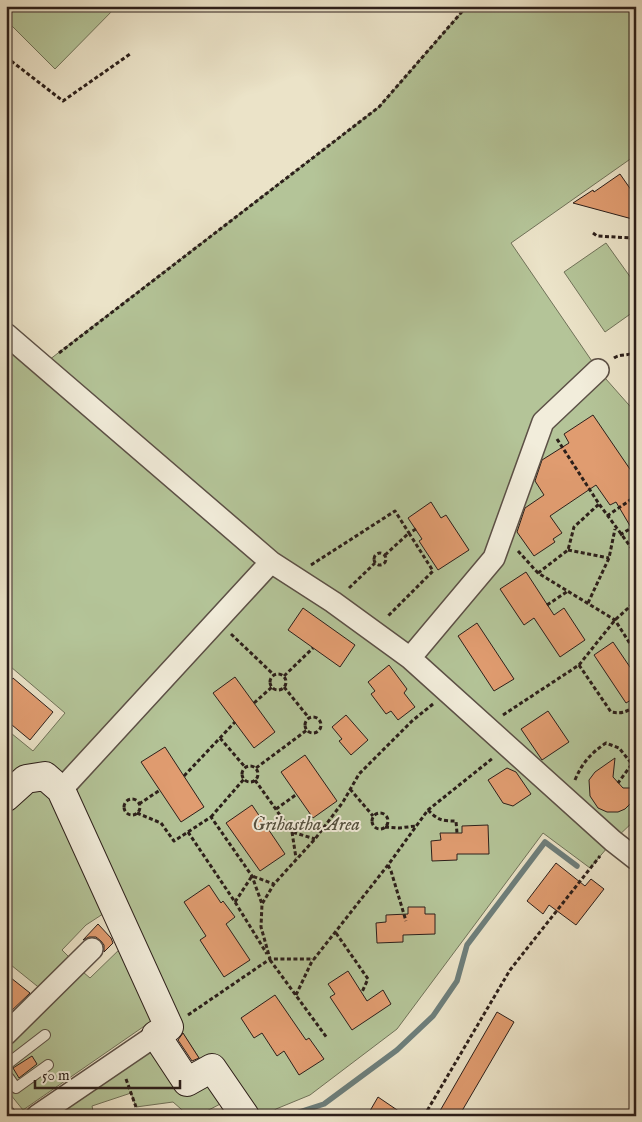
<svg xmlns="http://www.w3.org/2000/svg" width="642" height="1122" font-family="'IM FELL English',serif">
	<style>
		.green { fill: #b4c498; stroke: #707259 }
		.lines { fill: none; stroke-linecap: round; stroke-linejoin: round }
		.stream { stroke: #6d7e7b; stroke-width: 5.5 }
		.building { fill: #e09c70; stroke: #2c1f1a }
		.lane-casing { stroke: #5c5046; stroke-width: 12 }
		.street-casing { stroke: #5c5046; stroke-width: 24 }
		.secondary-casing { stroke: #2c1f1a; stroke-width: 30 }
		.path { stroke: #2c1f1a; stroke-width: 3; stroke-dasharray: 4 2.5; stroke-linecap: butt }
		.lane { stroke: #f2eddb; stroke-width: 10 }
		.street { stroke: #f2eddb; stroke-width: 21 }
		.secondary { stroke: #f2eddb; stroke-width: 28 }
		.labels { text-anchor: middle; dominant-baseline: central; stroke-width: 4; stroke-linejoin: round; paint-order: stroke }
		.park-label { font-size: 19px; font-style: italic; fill: #555140; stroke: #f2eddb }
	</style>
	<rect width="100%" height="100%" fill="#ebe3c8"/>
	<filter id="stains"><feTurbulence type="fractalNoise" baseFrequency=".004" numOctaves="4"/><feColorMatrix values="0 0 0 0 .2 0 0 0 0 .09 0 0 0 0 .02 0 0 0 .5 -.17"/></filter>
	<radialGradient id="worn" r=".72"><stop offset=".6" stop-color="#630" stop-opacity="0"/><stop offset="1" stop-color="#630" stop-opacity=".3"/></radialGradient>
	<path class="green" d="M6 6H117L55 69 6 20Z
		M467 6H636V155L511 243 598 370 636 413V819L613 841 590 868 543 833 397 1029 310 1095 276 1109 267 1116H251L205 1067 180 1029 71 793 276 573 275 553 49 360 379 107Z
		M606 243 636 285V310L605 332 564 272Z
		M6 345 258 565 61 775 50 765 19 768 6 778V729L33 751 65 713 11 667 6 673Z
		M43 785 109 910 86 925 62 950 72 960 42 990 6 961V808Z
		M124 945 156 1018 23 1110 6 1089V1050L83 972 90 978Z
		M155 1043 210 1075 228 1100 197 1116H189L173 1102 136 1107 131 1093 92 1106 94 1116H65L62 1105Z"/>
	<g class="lines">
		<path class="stream" d="M287 1116 324 1104 397 1050 433 1016 457 981 467 945 545 842 577 866"/>
	</g>
	<path class="building" d="M620 174 636 197V220L573 203 593 190 594 192Z
		M593 415 636 478V536L616 502 610 505 596 485 550 516 562 533 553 539 555 542 534 556 517 532 525 508 544 495 535 481 542 460 569 443 564 434Z
		M431 502 441 518 446 515 469 550 438 570 419 541 422 539 408 518Z
		M526 572 554 615 564 608 585 640 560 657 534 618 524 625 500 589Z
		M303 608 355 645 340 667 288 630Z
		M477 623 514 679 494 691 458 636Z
		M613 642 636 676V697L626 703 594 655Z
		M389 665 407 689 404 693 415 707 398 720 391 711 386 714 371 694 375 691 368 682Z
		M235 677 275 732 254 748 213 693Z
		M13 678 53 712 30 740 6 720V687Z
		M548 711 569 742 542 760 521 729Z
		M346 715 368 740 351 755 339 741 342 739 332 727Z
		M165 747 204 807 181 822 141 762Z
		M305 755 337 801 313 818 281 772Z
		M615 758 613 777 623 788H636V795L632 802 625 809 618 812H607L598 808 590 796 589 780 595 772Z
		M507 768 516 772 531 794 513 806 503 803 488 780Z
		M252 805 285 854 260 871 226 823Z
		M488 825 489 854H457V860L432 861 431 841 441 840 440 833H462V826Z
		M556 863 585 886 591 879 604 889 576 925 549 905 543 914 527 901Z
		M209 885 221 903 223 901 235 917 226 924 250 960 224 977 200 940 206 936 184 902Z
		M408 907H425V914H435V934L403 935V942L377 943 376 923 386 922V915L408 914Z
		M98 924 111 938 113 943 104 952V945L101 941 96 937H89L83 940Z
		M348 971 367 1001 383 990 391 1004 352 1030 330 997 335 994 328 984Z
		M6 974 30 993 6 1016Z
		M275 995 306 1040 309 1038 324 1059 299 1075 284 1051 277 1056 262 1033 254 1038 241 1018Z
		M497 1012 514 1022 459 1116H437Z
		M183 1033 199 1058 192 1061 178 1040Z
		M32 1056 37 1064 19 1078 13 1068Z
		M378 1097 406 1116H367Z"/>
	<g class="lines">
		<defs>
			<path id="lane" d="M6 1065 45 1035
				M9 1078 16 1088 48 1065
				M6 1108 12 1116"/>
			<path id="street" d="M6 334 271 562 333 602 410 658 613 841 636 859
				M410 658 494 558 543 422 598 370
				M61 790 271 562
				M6 1034 92 949
				M37 1116 156 1035"/>
			<path id="secondary" d="M6 797 26 779 45 776 61 790 169 1027 156 1035 187 1082 212 1068 245 1116"/>
		</defs>
		<use href="#lane" class="lane-casing"/>
		<use href="#street" class="street-casing"/>
		<use href="#secondary" class="secondary-casing"/>
		<path class="path" d="M6 57 63 101 130 54
			M593 233 597 236 631 238 634 251 636 253
			M59 353 379 107 467 6
			M614 358C621 353 628 357 636 351
			M557 439 599 504 636 554
			M607 516 636 496
			M620 535 636 525
			M568 550 609 558
			M518 551 538 573 615 620 636 653
			M374 559a6 6 0 1 1 12 0a6 6 0 1 1-12 0Z
			M385 555 409 533 433 571 387 617
			M311 565 395 511 409 533 416 529
			M538 573 568 550 574 527 599 504
			M349 588 375 563
			M588 603 609 558 615 529
			M547 605 568 591
			M231 634 274 675
			M579 665 611 712C622 714 626 712 636 706
			M631 668 636 664
			M270 682a8 8 0 1 1 16 0a8 8 0 1 1-16 0Z
			M284 676 313 648
			M284 687 309 718
			M254 703 272 687
			M433 704 412 721 359 774 343 802 315 839 274 884 262 904 261 927 270 959H314L388 865 428 810 493 758
			M503 715 579 665 615 620 636 601
			M305 725a8 8 0 1 1 16 0a8 8 0 1 1-16 0Z
			M220 738 245 767
			M242 774a8 8 0 1 1 16 0a8 8 0 1 1-16 0Z
			M256 768 307 730
			M184 776 235 722
			M255 780 292 832 315 839
			M575 780C582 763 591 753 606 743L619 748 632 764 618 783
			M350 789 373 816
			M124 807a8 8 0 1 1 16 0a8 8 0 1 1-16 0Z
			M139 804 160 790
			M276 809 297 794
			M428 810C438 820 441 821 456 821L457 833
			M137 813 161 823 174 841 211 817 252 876 262 904
			M372 821a8 8 0 1 1 16 0a8 8 0 1 1-16 0Z
			M211 817 244 779
			M385 827 399 828 416 826
			M268 829 283 819
			M188 832 235 902 267 954
			M292 832 296 858
			M388 865 391 871 406 921
			M235 902 252 876 274 884
			M336 933 368 979 362 992
			M270 960 327 1038
			M296 995 313 959
			M188 1015 270 959
			M126 1079 136 1107
			M424 1116 510 970 600 856"/>
		<use href="#lane" class="lane"/>
		<use href="#street" class="street"/>
		<use href="#secondary" class="secondary"/>
	</g>
	<g class="labels">
		<g class="park-label">
			<text x="306" y="825">Grihastha Area</text>
		</g>
	</g>
	<rect width="642" height="1122" fill="none" stroke="#ebe3c8" stroke-width="25"/>
	<rect x="8" y="8" width="627" height="1107" fill="none" stroke="#2c1f1a" stroke-width="2.5"/>
	<rect x="12" y="12" width="617" height="1097" fill="none" stroke="#2c1f1a"/>
	<path d="M35 1080v8h145v-8" fill="none" stroke="#2c1f1a" stroke-width="2.5"/>
	<text x="42" y="1080" font-size="15" fill="#2c1f1a" stroke="#f2eddb" stroke-width="4" paint-order="stroke">50 m</text>
	<rect width="100%" height="100%" filter="url(#stains)"/>
	<rect width="100%" height="100%" fill="url(#worn)"/>
</svg>
